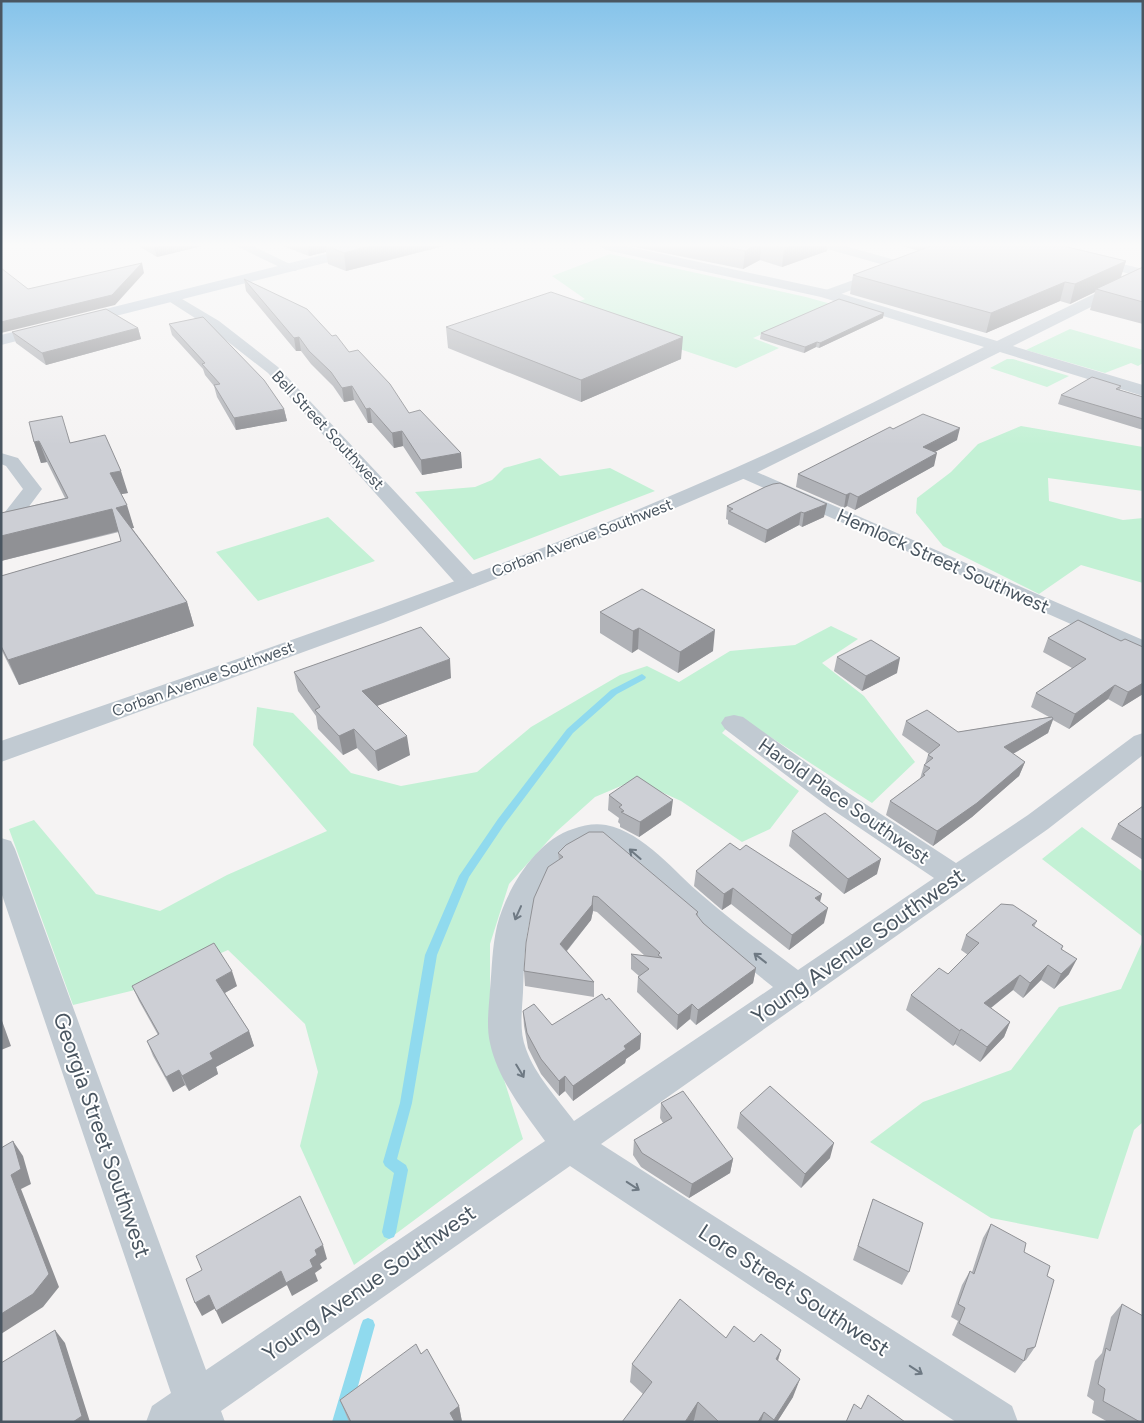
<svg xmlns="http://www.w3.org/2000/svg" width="1144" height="1423" font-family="Figtree,sans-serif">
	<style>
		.green { fill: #c3f1d5 }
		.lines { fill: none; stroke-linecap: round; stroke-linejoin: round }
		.stream { fill: #90daee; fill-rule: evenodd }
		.minor { fill: #c1cad2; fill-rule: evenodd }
		.tertiary { fill: #c1cad2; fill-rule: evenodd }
		.secondary { fill: #c1cbd6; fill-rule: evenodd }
		.wall { fill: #b0b2b7 }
		.shaded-wall { fill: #909195 }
		.building { fill: #cdcfd5; stroke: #909195 }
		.oneway { stroke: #6e7983 }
		.labels { text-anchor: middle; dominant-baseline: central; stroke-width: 4; stroke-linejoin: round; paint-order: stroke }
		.far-street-label { font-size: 16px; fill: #4a5661; stroke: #fff }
		.street-label { font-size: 19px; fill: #4a5661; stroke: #fff }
		.near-street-label { font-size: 22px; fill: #4a5661; stroke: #fff }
	</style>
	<rect width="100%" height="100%" fill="#f5f3f3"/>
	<path class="green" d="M610 254 806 297 831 304 753 338 779 348 736 368 561 309 585 299 552 276Z
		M1070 329 1143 350V363L1138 366 1131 363 1105 373 1026 350Z
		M1007 359H1013L1069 376 1047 387 990 368Z
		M1021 426 1143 447V491L1048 478 1049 501 1123 520 1143 518V583L1081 565 1039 594 943 546 916 513 917 498 951 472 978 444Z
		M540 458 560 476 610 468 655 491 474 560 415 492 475 487 492 480 504 468Z
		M328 517 375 561 258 601 216 552Z
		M831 626 858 639 822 663 864 696 915 762 872 803 738 716 722 733 799 791 770 829 742 842 681 801 635 780 595 797 556 832 509 884 490 944V1036L523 1139 354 1265 300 1146 318 1072 305 1024 228 950 135 990 73 1005 9 829 34 820 96 894 160 911 227 875 327 831 253 745 257 707 293 713 351 773 401 786 477 772 531 727 620 675 647 666 679 682 730 651 795 645Z
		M1082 827 1143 872V937L1042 859Z
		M1143 940V1122L1134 1130 1098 1239 991 1218 870 1142 923 1102 1011 1070 1059 1007 1121 989Z"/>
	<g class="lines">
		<path class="stream" d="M642 674 646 677 645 679 617 694 573 733 504 825 469 877 437 955 412 1103 397 1159 406 1165 408 1170 396 1232 394 1237 389 1239 384 1237 382 1232 394 1173 385 1166 383 1162 400 1103 425 955 459 876 498 819 567 729 611 690Z
			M368 1318 373 1320 375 1325 348 1422H332L361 1325 363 1320Z"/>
		<path class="minor" d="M236 246H253L298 268 296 271H288Z
			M825 246H845L906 263 908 266 902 270 827 249Z
			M884 269 889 270 890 273 889 276 833 297 828 298 821 294 823 291Z
			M172 293 219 321 278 367 475 577 478 582 475 587 467 588 459 587 268 373 209 327 167 300 165 297 167 294Z
			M1 453 18 458 42 489 19 520 1 525V513L5 512 23 489 6 466 1 464Z
			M743 466 1143 640V656L737 476 734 472 737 468Z
			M734 715 743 717 847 792 956 863 1028 815 1134 736 1143 733V755L1048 829 601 1144 1012 1406 1018 1422H956L570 1166 221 1411 225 1422H146L152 1406 171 1393 1 892V838L11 841 15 849 206 1370 545 1141C524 1112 497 1078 490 1043 486 1025 489 1007 490 990 492 969 492 947 497 926 506 890 536 840 573 829 584 825 595 823 606 825 645 833 674 872 703 896 733 922 766 946 798 970L934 878 827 806 725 729 721 723 725 717ZM588 845H603L615 853 680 912 773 987 574 1121C558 1099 535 1075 526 1049 519 1031 522 1011 523 992 524 970 524 946 529 924 536 895 557 855 588 845Z"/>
		<path class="tertiary" d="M599 246H625L829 290 997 341 1121 281H1131L1133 284 1131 287 1013 346 1143 385V396L1000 352 750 476 659 515 383 623 1 762V741C247 655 496 574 735 468 819 431 901 388 984 347L821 297 606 250Z"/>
		<path class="secondary" d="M358 246H382L380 249 1 345V335Z
			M1025 246H1049L1143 269V277L1027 249Z"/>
	</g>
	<path class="wall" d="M139 246H202L157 257Z
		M283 246H444L346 271 328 264 326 252 309 256Z
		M630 246H828L827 251 782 267 760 260 743 269Z
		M902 246H1063L1126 261 1120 277 1143 267V324L1090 310 1095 292 1070 304 1060 301 986 333 850 294 853 275 919 251Z
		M244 279 332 336 409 413 461 453 462 468 422 475 403 446 394 448 372 423H368L354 400 344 402 333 386 311 364 301 351H296L246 291Z
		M883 318 819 348 816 347 804 353 760 339 761 333Z
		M169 324 284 409 287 421 236 430 217 397 214 386 205 375 203 369 172 335Z
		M446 327 681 359 581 402 448 348Z
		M138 328 141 339 46 365 16 343 12 332Z
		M1121 386 1120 390 1143 397V430L1058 404 1061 395Z
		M893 429 957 440 935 452 934 466 855 510 847 506 844 508 796 487 798 474Z
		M34 442 70 443 128 493 121 494 134 528H132L187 602 194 626 19 685 1 649V576L121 541 119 532 1 561V513L65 498 47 462 41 463Z
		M765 487 824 517 802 527 799 525 765 543 728 524V520L726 519 727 506Z
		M600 612 713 651 678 673 638 649 632 653 600 633Z
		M1048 638 1121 641 1143 647V694L1122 707 1108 699 1069 729 1053 720 1048 733 1013 754 1025 762 1019 776 972 817 933 846 886 815 890 801 920 779 924 765 925 764 928 755 929 754 902 735 906 721 958 732 1049 717 1031 707 1036 693 1072 668 1043 652Z
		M837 657 897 673 862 691 834 671Z
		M294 672 451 678 377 706 410 755 378 771 357 748 343 755 318 729 316 716 298 691Z
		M609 795 671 815 639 837 620 827V824L618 822 619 818 608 810Z
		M1143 806V860L1111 839 1118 824Z
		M792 831 877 874 844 894 789 846Z
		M740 850 820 902 824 923 789 950 731 904 722 910 694 886 696 871Z
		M558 853 698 912V917L703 923 756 968 753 983 696 1025 690 1019 677 1030 637 992 638 977 639 976 631 969V954L645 956 597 912 593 911 591 920 567 951 594 982V997L525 986 524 971 559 860Z
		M1037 921 1034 927 1063 946 1062 949 1069 974 1054 989 1041 980 1023 998 1013 990 991 1008 1010 1022 1004 1037 980 1062 955 1044 953 1046 906 1010 911 995 948 974 968 955 961 950 966 935Z
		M132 986H237L225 993 249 1031 254 1046 216 1067 218 1074 189 1091 185 1085 173 1092 153 1056 147 1041 158 1035 139 1001Z
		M606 1000 641 1034 640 1049 626 1059 625 1063 573 1101 565 1091 559 1096 541 1074 528 1048 524 1026 523 1011 552 1025Z
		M661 1103 733 1159 730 1173 689 1198 641 1167 633 1155 634 1140 663 1123 660 1118Z
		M740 1113 830 1158 801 1188 737 1128Z
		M873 1199 909 1272 902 1285 853 1260Z
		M991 1224 1024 1252 1047 1276 1035 1347 1026 1360 1024 1361 1015 1373 952 1335 958 1321 951 1317 962 1285 970 1271 972 1272 983 1238Z
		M1122 1304 1143 1422H1108L1092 1413 1094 1401 1087 1396 1095 1361 1102 1353 1111 1317Z
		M726 1338 754 1342 781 1350 778 1361 793 1397 777 1422H696L694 1420 643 1394 630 1382 632 1364Z
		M421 1354 459 1406 462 1422H349L340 1400Z"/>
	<path class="shaded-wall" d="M158 246H202L157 257 154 247Z
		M307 246H326V252L309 256Z
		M369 246H444L346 271 344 253Z
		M753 246H761L760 260 743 269 745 251Z
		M790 246H828L827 251 782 267 784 248Z
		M1126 261 1120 280 1096 289 1095 292 1070 304 1075 284Z
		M142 263 144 273 115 305 1 333V322Z
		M1065 282 1060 301 986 333 991 313Z
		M884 313 883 318 819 348 820 343Z
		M138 328 141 339 46 365 42 353Z
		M299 337 301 351H296L294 338Z
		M683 337 681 359 581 402V380Z
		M817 342 816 347 804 353 805 347Z
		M352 386 354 400 344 402 342 388Z
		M370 408 372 423H368L366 409Z
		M284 409 287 421 236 430 234 418Z
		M960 428 957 440 920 460 923 447Z
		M402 431 403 446 394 448 392 433Z
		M39 441 47 462 41 463 34 442Z
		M461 453 462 468 422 475 421 460Z
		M937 453 934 466 855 510 858 497Z
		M121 471 128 493 116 495 110 473Z
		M850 493 847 506 844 508 846 495Z
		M827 504 824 517 802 527 804 513Z
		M127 505 134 528 123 530 116 508Z
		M112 509 119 531 1 561V536Z
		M801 512 799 525 765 543 767 530Z
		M187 602 194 626 19 685 8 660Z
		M639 628 638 649 632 653 633 631Z
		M715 630 713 651 678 673 680 652Z
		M900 658 897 673 862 691 866 676Z
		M450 659 451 678 366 710 362 691Z
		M1143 683V694L1122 707 1128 692Z
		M1115 685 1108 699 1069 729 1075 714Z
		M1053 719 1048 733 999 762 1004 747Z
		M354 729 357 748 343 755 339 736Z
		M407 736 410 755 378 771 375 751Z
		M1025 762 1019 776 972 817 933 846 937 831Z
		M673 800 671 815 639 837 640 822Z
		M881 859 877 874 844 894 848 879Z
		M733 888 731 904 722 910 724 894Z
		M822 894 818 910 815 898Z
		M593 896V911L591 920 560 959V944Z
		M828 908 824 923 789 950 792 935Z
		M1077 959 1069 974 1054 989 1061 974Z
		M1048 965 1041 980 1023 998 1030 983Z
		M756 968 753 983 696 1025 698 1010Z
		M232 971 237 986 221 995 216 980Z
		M1020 975 1013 990 978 1018 984 1003Z
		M692 1004 690 1019 677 1030 678 1015Z
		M1 1018 11 1046 1 1050Z
		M1010 1022 1004 1037 980 1062 987 1047Z
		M961 1029 955 1044 953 1046 960 1031Z
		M249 1031 254 1046 216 1067 218 1074 189 1091 182 1076 210 1053Z
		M641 1034 640 1049 626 1059 625 1063 573 1101V1086L624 1046Z
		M179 1070 185 1085 173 1092 166 1077Z
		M565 1076V1091L559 1096V1081Z
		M13 1141 23 1156 31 1184 21 1189 59 1287 43 1307 1 1334V1314Z
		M834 1143 830 1158 801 1188 805 1174Z
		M733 1159 730 1173 689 1198 692 1184Z
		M323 1245 327 1259 320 1264 322 1268 315 1273 318 1281 292 1296 286 1283 310 1260 315 1250Z
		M281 1271 287 1285 222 1324 216 1311Z
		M209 1295 216 1308 202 1316 195 1303Z
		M55 1330 65 1343 90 1422H73Z
		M781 1350 775 1369 776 1359Z
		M800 1379 793 1397 777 1422H773Z
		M698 1402 694 1420 693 1422H685Z
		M459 1406 462 1422H452L450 1413Z
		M764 1412 761 1422H758Z"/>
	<path class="building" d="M327 246H369L344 253Z
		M721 246H753L745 251Z
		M776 246H790L784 248Z
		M931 246H1063L1126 261 1075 284 1065 282 991 313 853 275Z
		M142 263 112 295 1 322V268L28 289Z
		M1143 267V302L1096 289Z
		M244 279 307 309 332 336 336 335 349 352 358 350 390 384 409 413 420 410 461 453 421 460 402 431 392 433 370 408 366 409 352 386 342 388 331 372 309 351 299 337 294 338Z
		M551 292 683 337 581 380 446 327Z
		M839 299 884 313 820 343 817 342 805 347 761 333Z
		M106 309 138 328 42 353 12 332Z
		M203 317 264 380 284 409 234 418 214 385 220 384 202 364 205 363 169 324Z
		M1092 377 1121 386 1116 389 1143 397V419L1061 395Z
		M923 414 960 428 923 447 937 453 858 497 850 493 846 495 798 474 890 427 893 429Z
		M62 416 70 443 105 435 121 471 110 473 127 505 116 508 187 602 8 660 1 646V576L121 541 112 509 1 536V513L68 498 39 441 34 442 29 422Z
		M780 483 827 504 804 513 801 512 767 530 729 511 733 509 727 506 765 487 773 484Z
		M642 589 715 630 680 652 639 628 633 631 600 612Z
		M1078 620 1121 641 1125 639 1143 647V683L1128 692 1115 685 1075 714 1036 693 1086 659 1048 638Z
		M421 627 450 659 362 691 407 736 375 751 354 729 339 736 315 710 320 707 294 672Z
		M871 640 900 658 866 676 837 657Z
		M927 710 958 732 1052 717 1053 719 1004 747 1025 762 977 803 937 831 890 801 925 775 923 774 930 768 924 765 933 758 928 755 940 745 906 721Z
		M637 776 673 800 640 822 621 812 624 811 619 807 622 805 609 795Z
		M1143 806V840L1118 824Z
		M825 813 881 859 848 879 792 831Z
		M589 832H603L698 912 696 914 703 923 756 968 698 1010 692 1004 678 1015 638 977 649 969 631 954 662 958 658 955 660 953 598 897 593 896 592 905 560 944 594 982 524 971 526 943 534 898 548 867 563 857 558 853 566 845Z
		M730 843 740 850 746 845 822 894 815 898 828 908 792 935 733 888 724 894 696 871Z
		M1001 904 1013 905 1037 921 1032 925 1063 946 1061 949 1077 959 1061 974 1048 965 1030 983 1020 975 984 1003 1010 1022 987 1047 961 1029 960 1031 911 995 939 968 948 974 979 943 966 935Z
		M214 943 232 971 216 980 249 1031 210 1053 213 1059 182 1076 179 1070 166 1077 147 1041 159 1034 132 986Z
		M602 994 606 1000 609 998 641 1034 624 1046 626 1049 573 1086 565 1076 559 1081 541 1059 527 1033 523 1011 534 1004 552 1025Z
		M770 1086 834 1143 805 1174 740 1113Z
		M683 1091 733 1159 692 1184 642 1153 634 1140 672 1118 661 1103Z
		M13 1141 21 1169 11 1175 49 1274 33 1294 1 1314V1148Z
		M300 1196 323 1245 315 1250 317 1255 310 1260 313 1267 286 1283 281 1271 216 1311 209 1295 195 1303 186 1279 202 1270 196 1256Z
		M873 1199 923 1223 909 1272 858 1246Z
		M991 1224 1026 1243 1024 1252 1050 1266 1047 1276 1054 1280 1035 1347 1027 1349 1024 1361 959 1323 965 1308 958 1304 970 1271 974 1274Z
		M680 1299 726 1338 734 1326 754 1342 761 1334 781 1350 776 1359 800 1379 774 1420 764 1412 758 1422H719L698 1402 685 1422H622L652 1382 632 1364Z
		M1122 1304 1143 1316V1422H1140L1103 1401 1105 1389 1098 1384 1106 1348 1110 1351Z
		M55 1330 82 1416 73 1422H1V1363Z
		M416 1344 421 1354 427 1349 459 1406 450 1413 455 1422H351L340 1400Z
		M868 1395 905 1422H846L854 1404 861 1409Z"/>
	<defs><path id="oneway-shaft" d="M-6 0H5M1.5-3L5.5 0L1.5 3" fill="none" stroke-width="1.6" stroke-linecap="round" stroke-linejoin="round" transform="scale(1.25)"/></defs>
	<g class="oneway">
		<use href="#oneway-shaft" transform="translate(635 854) rotate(-139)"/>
		<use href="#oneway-shaft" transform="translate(518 913) rotate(114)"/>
		<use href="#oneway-shaft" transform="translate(760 958) rotate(-142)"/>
		<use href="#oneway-shaft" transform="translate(520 1071) rotate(59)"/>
		<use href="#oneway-shaft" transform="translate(633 1186) rotate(33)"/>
		<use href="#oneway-shaft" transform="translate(916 1370) rotate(33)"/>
	</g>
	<linearGradient id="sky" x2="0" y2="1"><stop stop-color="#85c3ea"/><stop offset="0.55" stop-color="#fafafa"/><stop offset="1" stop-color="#fafafa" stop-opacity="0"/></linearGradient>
	<rect width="1144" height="445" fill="url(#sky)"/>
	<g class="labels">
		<g class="far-street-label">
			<text transform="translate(328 430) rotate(47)">Bell Street Southwest</text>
			<text transform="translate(582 538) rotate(-21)">Corban Avenue Southwest</text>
			<text transform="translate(203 679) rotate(-20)">Corban Avenue Southwest</text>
		</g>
		<g class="street-label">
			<text transform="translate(943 561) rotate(24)">Hemlock Street Southwest</text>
			<text transform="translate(844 801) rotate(35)">Harold Place Southwest</text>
		</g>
		<g class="near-street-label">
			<text transform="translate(858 946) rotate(-35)">Young Avenue Southwest</text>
			<text transform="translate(102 1135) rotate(71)">Georgia Street Southwest</text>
			<text transform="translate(369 1283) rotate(-35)">Young Avenue Southwest</text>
			<text transform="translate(794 1290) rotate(33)">Lore Street Southwest</text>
		</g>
	</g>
	<rect width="1144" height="1423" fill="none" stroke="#4a5661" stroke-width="5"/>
</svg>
